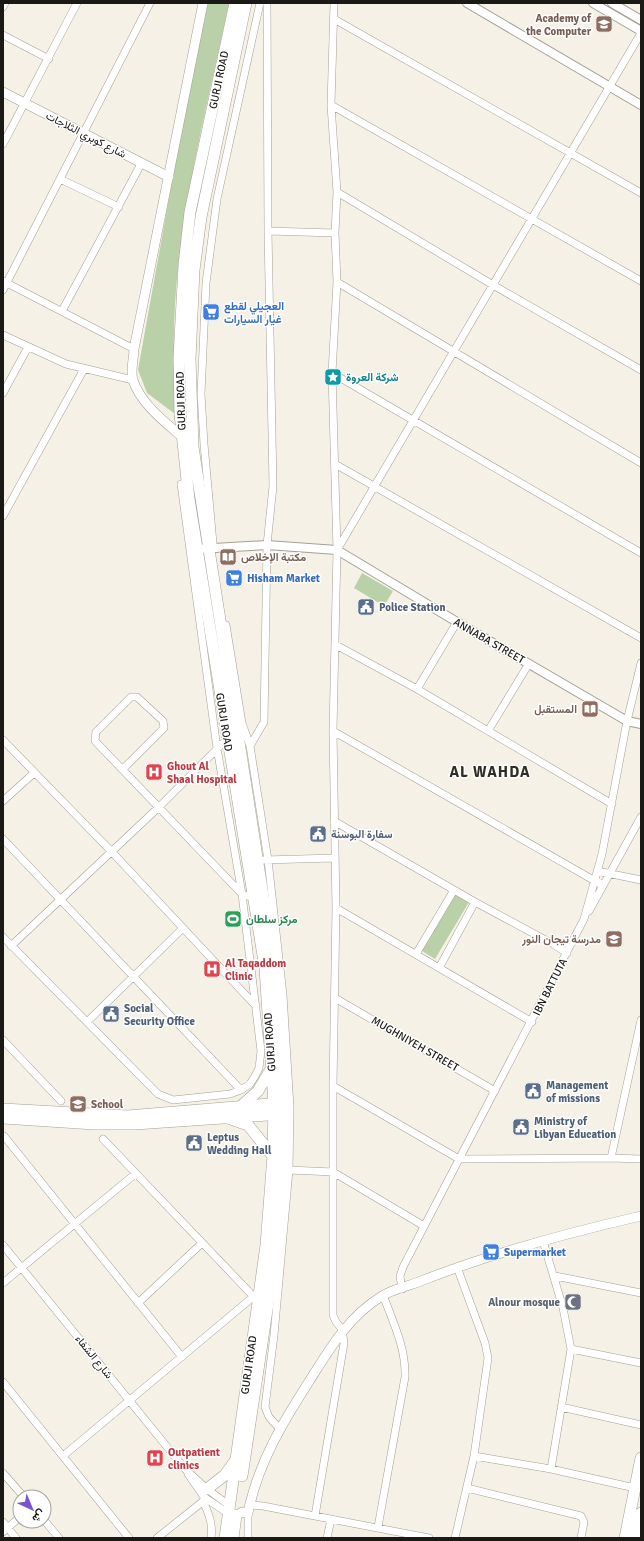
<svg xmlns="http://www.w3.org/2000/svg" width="644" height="1541" font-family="Signika,Vazirmatn,sans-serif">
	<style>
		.green { fill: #b9d0a9 }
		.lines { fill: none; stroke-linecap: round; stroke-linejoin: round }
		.minor-casing { stroke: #a4a096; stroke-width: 8 }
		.tertiary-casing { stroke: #a4a096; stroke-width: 10 }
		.secondary-casing { stroke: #a4a096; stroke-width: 10 }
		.primary-casing { stroke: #a4a096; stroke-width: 12 }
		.trunk-casing { stroke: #a4a096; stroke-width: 12 }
		.minor { stroke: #fff; stroke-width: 7 }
		.tertiary { stroke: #fff; stroke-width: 8 }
		.secondary { stroke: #fff; stroke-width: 9 }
		.primary { stroke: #fff; stroke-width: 11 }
		.trunk { stroke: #fff; stroke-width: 11 }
		.labels { text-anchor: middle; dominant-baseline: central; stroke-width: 3; stroke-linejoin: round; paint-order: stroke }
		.education-label { font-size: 11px; font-weight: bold; fill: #785e54; stroke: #fff; text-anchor: end }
		.street-label { font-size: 11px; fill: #1a1915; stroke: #fff }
		.shop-label { font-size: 11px; font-weight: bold; fill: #366cbe; stroke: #fff; text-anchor: start }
		.culture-label { font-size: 11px; font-weight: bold; fill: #0d838f; stroke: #fff; text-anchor: start }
		.service-label { font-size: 11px; font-weight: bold; fill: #4e5e75; stroke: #fff; text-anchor: start }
		.health-label { font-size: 11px; font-weight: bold; fill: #be3a42; stroke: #fff; text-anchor: start }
		.leisure-label { font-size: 11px; font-weight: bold; fill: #27864d; stroke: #fff; text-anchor: start }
		.worship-label { font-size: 11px; font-weight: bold; fill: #5b616d; stroke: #fff; text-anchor: end }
		.district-label { font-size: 15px; font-weight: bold; letter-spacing: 1px; fill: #312e26; stroke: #fff }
	</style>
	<rect width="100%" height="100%" fill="#f5f1e6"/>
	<path class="green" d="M208 3H229C208 103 181 203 175 305 173 341 174 378 175 414L147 393 138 370 184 115Z
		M362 573 393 591 384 606 354 588Z
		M456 894 469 902 435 959 422 951Z"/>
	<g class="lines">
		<defs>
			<path id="minor" d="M267 3 268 231 273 486 267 545 264 722 250 746 268 860 283 995 290 1107 289 1170 274 1335 265 1407 269 1417 279 1428
				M334 3 331 105 337 192 335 233 337 282 332 373 337 550
				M3 7 5 3
				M334 19 641 193
				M3 35 49 59
				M331 105 641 281
				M3 144 77 3
				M60 179 119 207
				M337 192 493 285 641 370
				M268 231 335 233
				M3 281 134 349
				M337 282 641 463
				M3 290 150 3
				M62 311 141 164
				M3 335 66 364 133 380
				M332 373 641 553
				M3 393 28 347
				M335 464 641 638
				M3 516 84 369
				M213 543 204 444 201 394 206 283 217 199 260 3
				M226 625 242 723 250 746
				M336 645 417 689 612 804
				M417 689 457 622
				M333 731 595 881 604 884
				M488 731 528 665
				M3 740 111 851 256 1006
				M123 769 164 728 163 721 137 697H131L96 732 95 741 242 894 217 748 181 484
				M3 801 34 773
				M334 821 475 902 553 944
				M3 839 241 1090
				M264 860 334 858
				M597 871 641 880
				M336 908 532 1022
				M589 911 641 817
				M3 937 158 1094 173 1100 230 1094 241 1090 250 1084 255 1076 259 1068 261 1051 242 894 253 898
				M11 946 159 807 227 739
				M567 953 553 944 573 942
				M416 954 454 890
				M439 968 475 902
				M335 998 495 1091
				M87 1022 183 928
				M3 1040 61 1101
				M333 1086 459 1159 611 1158 641 1159
				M4 1136 182 1357
				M103 1139 256 1299
				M611 1158 641 1020
				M289 1170 333 1172 424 1226
				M543 1241 563 1308 571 1349 551 1469
				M3 1245 185 1469 207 1489 230 1506
				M555 1276 641 1293
				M3 1283 135 1174
				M402 1289 400 1276 403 1267 584 919 602 854 627 721 641 663
				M138 1303 201 1244
				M571 1349 641 1363
				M3 1382 129 1538
				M561 1407 641 1425
				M63 1456 253 1297
				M474 1456 551 1469 635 1488
				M3 1473 24 1497
				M188 1474 204 1497 229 1514
				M467 1488 581 1516 584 1522 581 1538
				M203 1501C209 1514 213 1524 211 1538
				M249 1505 263 1506 429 1538
				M248 1513V1538
				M315 1516 344 1343 342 1329 336 1322 333 1315V1086L336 908 333 731 337 550 641 33
				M44 1520 59 1538
				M3 1522 16 1538
				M378 1527 405 1377C406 1348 393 1322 383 1295
				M3 1532 20 1517
				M157 1538 206 1499
				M327 1538 331 1519
				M455 1538 474 1456 488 1358 485 1343 457 1267"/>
			<path id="tertiary" d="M467 3 641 105
				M593 3 641 31
				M612 3 641 20
				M197 549 267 545 337 550 457 622 627 721 641 724"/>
			<path id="secondary" d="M3 92 169 177
				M182 437C165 422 140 403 133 380 130 371 134 358 134 349L203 3
				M230 1514 236 1516 242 1512 248 1513C258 1463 283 1422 310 1380 330 1348 349 1316 382 1296 393 1289 409 1286 421 1281 492 1253 567 1233 641 1216"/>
			<path id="primary" d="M3 1109 128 1116 282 1103
				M3 1118 94 1124H135L282 1114
				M625 1538 641 1458
				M636 1538 641 1513"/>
			<path id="trunk" d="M239 1108 258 1091 271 1069
				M228 1118 248 1125 273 1156
				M242 1476 276 1250 283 1152 281 1062 274 966 193 447 190 359 194 270 201 217 246 3
				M207 1489 225 1475 235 1461
				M225 1538 266 1245 273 1156 274 1104 265 968 189 499 180 414 179 358 184 265 190 212 235 3
				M233 1538 236 1515"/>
		</defs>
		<use href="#minor" class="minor-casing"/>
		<use href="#tertiary" class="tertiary-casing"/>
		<use href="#secondary" class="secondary-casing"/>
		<use href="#primary" class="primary-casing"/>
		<use href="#trunk" class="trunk-casing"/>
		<use href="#minor" class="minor"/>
		<use href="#tertiary" class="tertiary"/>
		<use href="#secondary" class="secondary"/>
		<use href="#primary" class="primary"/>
		<use href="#trunk" class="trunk"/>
	</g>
	<defs>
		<symbol id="school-square" viewBox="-11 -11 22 22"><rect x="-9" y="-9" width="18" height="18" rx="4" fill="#8d6e63" stroke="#fff"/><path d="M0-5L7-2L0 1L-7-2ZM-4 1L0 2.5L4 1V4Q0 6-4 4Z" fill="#fff"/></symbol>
		<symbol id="supermarket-square" viewBox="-11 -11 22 22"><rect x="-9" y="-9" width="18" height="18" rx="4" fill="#3f7fe0" stroke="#fff"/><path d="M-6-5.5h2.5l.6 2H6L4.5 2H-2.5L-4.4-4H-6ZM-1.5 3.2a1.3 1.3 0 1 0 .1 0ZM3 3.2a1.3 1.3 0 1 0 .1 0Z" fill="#fff"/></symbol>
		<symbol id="sight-square" viewBox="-11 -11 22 22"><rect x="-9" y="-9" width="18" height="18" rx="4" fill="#0f9aa8" stroke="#fff"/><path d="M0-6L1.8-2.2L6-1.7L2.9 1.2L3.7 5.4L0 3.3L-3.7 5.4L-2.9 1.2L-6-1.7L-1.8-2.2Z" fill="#fff"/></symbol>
		<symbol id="library-square" viewBox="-11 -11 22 22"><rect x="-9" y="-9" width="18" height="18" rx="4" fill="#8d6e63" stroke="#fff"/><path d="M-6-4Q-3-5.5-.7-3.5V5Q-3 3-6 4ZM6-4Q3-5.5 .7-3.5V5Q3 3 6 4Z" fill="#fff"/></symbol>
		<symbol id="civic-square" viewBox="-11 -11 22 22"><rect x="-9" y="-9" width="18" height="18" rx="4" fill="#5c6f8a" stroke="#fff"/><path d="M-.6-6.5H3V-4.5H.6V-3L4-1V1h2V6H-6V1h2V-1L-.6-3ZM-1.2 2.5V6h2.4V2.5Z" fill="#fff"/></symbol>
		<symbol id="hospital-square" viewBox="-11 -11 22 22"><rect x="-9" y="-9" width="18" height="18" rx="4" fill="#e0444e" stroke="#fff"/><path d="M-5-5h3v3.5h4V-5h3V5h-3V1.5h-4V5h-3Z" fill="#fff"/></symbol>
		<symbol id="stadium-square" viewBox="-11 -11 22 22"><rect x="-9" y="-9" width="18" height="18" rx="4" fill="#2e9e5b" stroke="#fff"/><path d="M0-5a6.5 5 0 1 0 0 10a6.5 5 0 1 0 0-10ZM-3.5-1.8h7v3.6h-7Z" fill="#fff"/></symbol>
		<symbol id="mosque-square" viewBox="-11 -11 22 22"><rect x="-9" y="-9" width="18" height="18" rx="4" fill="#6b7280" stroke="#fff"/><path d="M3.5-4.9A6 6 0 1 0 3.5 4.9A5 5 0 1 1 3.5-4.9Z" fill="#fff"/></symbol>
	</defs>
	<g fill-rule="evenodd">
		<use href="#school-square" x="594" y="14" width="20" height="20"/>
		<use href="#supermarket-square" x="201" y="302" width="20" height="20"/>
		<use href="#sight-square" x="323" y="367" width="20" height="20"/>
		<use href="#library-square" x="218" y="547" width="20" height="20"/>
		<use href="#supermarket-square" x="224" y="568" width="20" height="20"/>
		<use href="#civic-square" x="356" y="597" width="20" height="20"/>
		<use href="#library-square" x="580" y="699" width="20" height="20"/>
		<use href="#hospital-square" x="144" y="762" width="20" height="20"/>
		<use href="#civic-square" x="308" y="824" width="20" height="20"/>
		<use href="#stadium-square" x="223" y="909" width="20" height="20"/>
		<use href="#school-square" x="604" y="929" width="20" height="20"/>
		<use href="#hospital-square" x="202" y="959" width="20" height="20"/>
		<use href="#civic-square" x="101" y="1004" width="20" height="20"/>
		<use href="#civic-square" x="523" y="1081" width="20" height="20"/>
		<use href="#school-square" x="68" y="1094" width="20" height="20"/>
		<use href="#civic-square" x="511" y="1117" width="20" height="20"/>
		<use href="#civic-square" x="184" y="1133" width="20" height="20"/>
		<use href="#supermarket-square" x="481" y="1242" width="20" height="20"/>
		<use href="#mosque-square" x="563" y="1292" width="20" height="20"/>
		<use href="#hospital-square" x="145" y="1448" width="20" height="20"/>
	</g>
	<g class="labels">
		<g class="education-label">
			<text x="591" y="18">Academy of<tspan x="591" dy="13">the Computer</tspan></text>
			<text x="241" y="557" text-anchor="start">مكتبة الإخلاص</text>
			<text x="577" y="709">المستقبل</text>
			<text x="601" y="939">مدرسة تيجان النور</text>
			<text x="91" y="1104" text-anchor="start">School</text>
		</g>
		<g class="street-label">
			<text transform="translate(219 80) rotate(-78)">GURJI ROAD</text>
			<text transform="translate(86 135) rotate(27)">شارع كوبري الثلاجات</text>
			<text transform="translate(181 401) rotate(-92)">GURJI ROAD</text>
			<text transform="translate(489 641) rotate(30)">ANNABA STREET</text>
			<text transform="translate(224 722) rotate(81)">GURJI ROAD</text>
			<text transform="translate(550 987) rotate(-63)">IBN BATTUTA</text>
			<text transform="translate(270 1042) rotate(-94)">GURJI ROAD</text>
			<text transform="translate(415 1044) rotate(30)">MUGHNIYEH STREET</text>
			<text transform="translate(94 1357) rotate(51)">شارع الشفاء</text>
			<text transform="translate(249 1365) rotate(-82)">GURJI ROAD</text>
		</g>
		<g class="shop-label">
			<text x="224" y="306">العجيلي لقطع<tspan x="224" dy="13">غيار السيارات</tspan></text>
			<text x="247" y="578">Hisham Market</text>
			<text x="504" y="1252">Supermarket</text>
		</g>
		<g class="culture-label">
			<text x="346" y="377">شركة العروة</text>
		</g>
		<g class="service-label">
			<text x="379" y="607">Police Station</text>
			<text x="331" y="834">سفارة البوسنة</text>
			<text x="124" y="1008">Social<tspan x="124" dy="13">Security Office</tspan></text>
			<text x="546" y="1085">Management<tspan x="546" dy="13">of missions</tspan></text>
			<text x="534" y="1121">Ministry of<tspan x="534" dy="13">Libyan Education</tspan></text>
			<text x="207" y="1137">Leptus<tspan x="207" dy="13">Wedding Hall</tspan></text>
		</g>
		<g class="health-label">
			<text x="167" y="766">Ghout Al<tspan x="167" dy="13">Shaal Hospital</tspan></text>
			<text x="225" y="963">Al Taqaddom<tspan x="225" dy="13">Clinic</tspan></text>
			<text x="168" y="1452">Outpatient<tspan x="168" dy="13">clinics</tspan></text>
		</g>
		<g class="leisure-label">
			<text x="246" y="919">مركز سلطان</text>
		</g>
		<g class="worship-label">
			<text x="560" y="1302">Alnour mosque</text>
		</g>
		<g class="district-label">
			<text x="490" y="772">AL WAHDA</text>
		</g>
	</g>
	<rect width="644" height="1541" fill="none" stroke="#1a1915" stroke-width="8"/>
	<g transform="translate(32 1509) rotate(136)"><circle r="19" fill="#ffffff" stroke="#a3a3a1"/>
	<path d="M0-3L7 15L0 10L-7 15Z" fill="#7a55cf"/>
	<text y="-6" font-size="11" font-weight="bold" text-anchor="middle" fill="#1a1915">ش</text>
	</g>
</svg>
